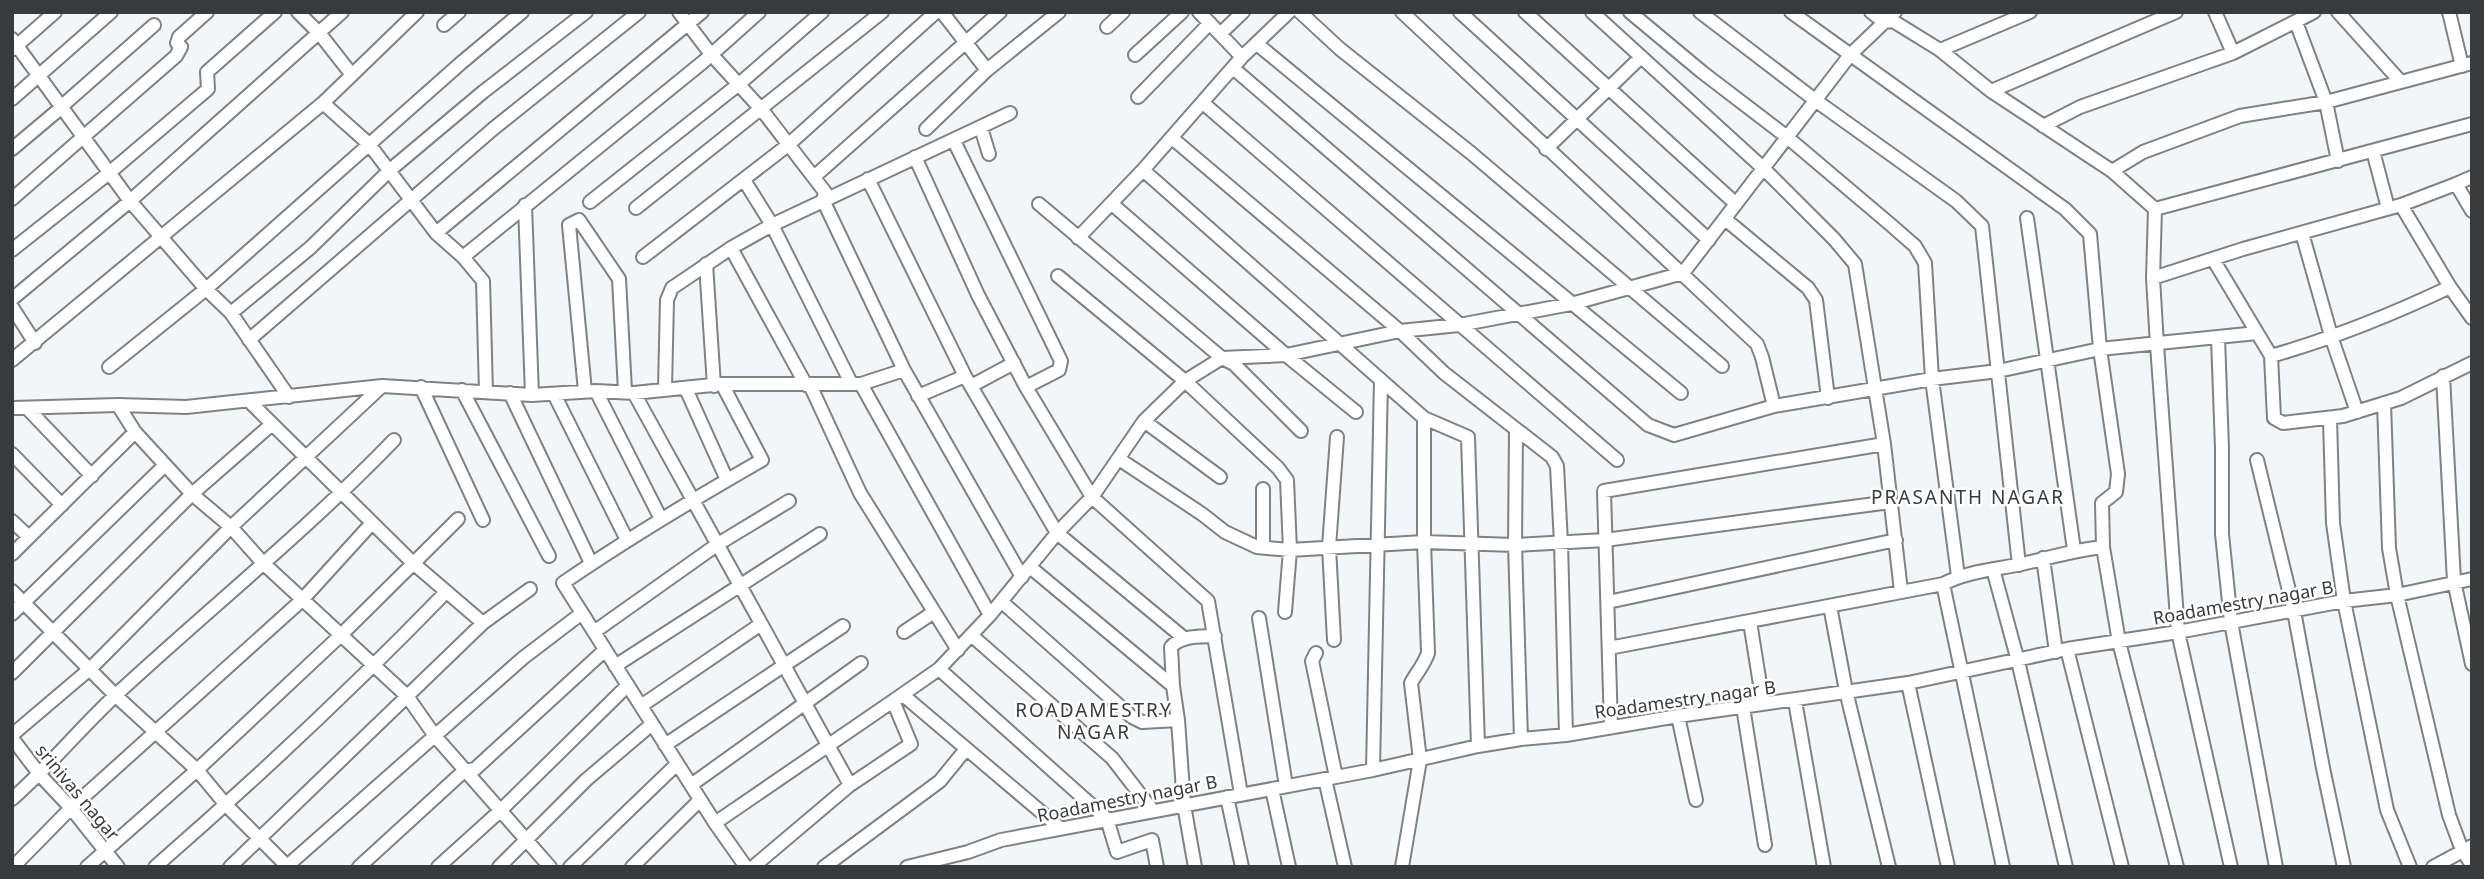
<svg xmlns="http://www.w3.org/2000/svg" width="2484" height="879" font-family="'Noto Sans',sans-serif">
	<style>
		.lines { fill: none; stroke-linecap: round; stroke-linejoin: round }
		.minor-casing { stroke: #7e8283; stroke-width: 16 }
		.minor { stroke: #fff; stroke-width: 12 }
		.labels { text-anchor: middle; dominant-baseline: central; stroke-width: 5; stroke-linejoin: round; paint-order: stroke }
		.street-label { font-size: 18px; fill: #383a3b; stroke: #fff }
		.neighbourhood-label { font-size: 19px; letter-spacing: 2px; fill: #383a3b; stroke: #fff }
	</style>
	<rect width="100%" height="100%" fill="#f2f6f8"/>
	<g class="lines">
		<defs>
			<path id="minor" d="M298 12 320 34 352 75
				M679 12 710 53 762 110 825 192 823 200 904 370 1022 577
				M942 12 987 70
				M1199 12 1242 57
				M1300 12 1340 49 1471 153 1722 366
				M1402 12 1757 344 1762 357 1774 406
				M1460 12 1709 240
				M1525 12 1735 203
				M1592 12 1763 168 1834 239 1855 264 1884 444 1901 591
				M1630 12 1702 72 1787 137 1891 225 1915 246 1925 263 1932 379 1958 576
				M1700 12 1815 100 1956 201 1982 226 2019 565
				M1791 12 2065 209 2090 234 2100 349 2118 474 2116 492 2102 503 2103 547 2119 642 2177 867
				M1871 12 1884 22 1893 21 1940 50 1991 91 2112 171 2155 209
				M2215 12 2233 53
				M2338 12 2400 81
				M2449 12 2462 66
				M2296 22 2326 102 2338 161
				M444 25 459 12
				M1107 27 1123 12
				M1221 33 1243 12
				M12 39 130 201 206 289 231 313 289 397
				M1257 44 1681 393
				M13 49 55 12
				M1940 50 2030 12
				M1135 55 1182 12
				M1233 68 1648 425 1674 435 1774 406 1932 379 1998 371 2100 349 2257 333
				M1991 91 2176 12
				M1138 97 1210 23
				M12 99 111 12
				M323 103 369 144 436 233 463 257 483 281 486 392
				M1203 103 1617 460
				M62 106 154 25
				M2043 126 2080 107 2233 53 2314 12
				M981 128 989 154
				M926 129 987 70 1059 12
				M1172 138 1400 331 1444 373 1552 457 1557 466 1561 543 1566 735
				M954 141 1061 361 1059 370 1026 387
				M12 149 62 107
				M1546 149 1641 57
				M2373 151 2388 208
				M915 157 978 295 1026 387 1092 497 1208 601 1241 794
				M1143 170 1424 418 1468 437 1478 746
				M2112 171 2143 152 2240 116 2326 102 2472 63
				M815 176 1000 12
				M868 179 965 376 1057 533 1185 639
				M744 180 772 225 851 383
				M2456 184 2472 177
				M12 199 176 56 181 47 177 43 179 37 207 12
				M590 202 739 84 822 12
				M1039 204 1222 358 1234 364 1301 431
				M1112 204 1286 355 1356 412
				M525 205 532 395
				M2401 205 2450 287 2472 318
				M636 208 882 12
				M2027 218 2074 550
				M1725 219 1808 288 1816 300 1828 398
				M436 233 702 12
				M2302 233 2332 339 2357 412
				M1078 238 1143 170 1242 57 1289 12
				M731 248 806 385
				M12 250 109 173 208 89 207 72 275 12
				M463 257 703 62 759 12
				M643 257 788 145 936 12
				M2213 259 2271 356C2334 338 2391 315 2450 287
				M706 264 714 386
				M1058 276 1185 381 1278 468 1287 480 1290 550 1285 612
				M2153 278 2243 249 2401 205 2456 184 2472 211
				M12 299 130 201 342 12
				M12 307 35 343
				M231 313 310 248 390 170 483 92 586 12
				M2218 338 2222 448V534L2231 622 2276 867
				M249 340 493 129 639 12
				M2271 356 2274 418 2283 423 2343 416 2401 398 2472 363
				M12 360 323 103 417 12
				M109 367 206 289 461 63 522 12
				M2443 376 2454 581 2472 664
				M722 384 762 460C694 499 627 539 563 583L715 823 746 867
				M861 384 990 615
				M810 385 860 493 958 650
				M971 386 1014 363
				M421 387 483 520
				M665 388 667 300 672 288 731 248 772 225 1010 113
				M686 389 727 480
				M462 390 549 556
				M585 391 569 225 579 220 619 279 625 391
				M596 391 661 519
				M510 393 591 563
				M634 393 850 785
				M554 394 627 540
				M918 396 965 376
				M250 402 413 563 483 623
				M2384 403 2389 548 2397 595 2449 815 2462 850 2472 865
				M118 405 135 432 192 494 231 527 263 563 407 696 435 736 550 867
				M12 408 118 405 186 407 382 386 532 395 596 391 634 393 722 384H861L904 370
				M27 408 92 476
				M2330 419 2333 523 2344 601 2387 810 2410 867
				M1144 421 1220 477
				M1516 430 1515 545 1521 739
				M12 454 62 505
				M1119 459 1202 514 1225 532 1257 547 1290 550 1424 542 1515 545 1605 540 1890 502
				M2257 460 2294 611 2323 768 2344 867
				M1263 489V547
				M12 521 29 537
				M12 554 135 432
				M2043 558 2056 652
				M1030 567 1173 686
				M1993 569 2018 661 2066 867
				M1943 584 2003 867
				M12 591 115 695 197 770 226 805 288 867
				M1002 602 1132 717 1142 722 1178 720 1173 686 1171 647C1181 635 1201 637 1215 636
				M1608 602 1896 540
				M1830 606 1846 691 1889 867
				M12 614 165 465
				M1259 618 1286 786
				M1750 622 1763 703
				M594 632 718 544 789 501
				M904 632 934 612
				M971 635 1112 758 1153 811
				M1334 640 1329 547 1337 437
				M1609 648 1943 584C1966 572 1991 570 2017 565 2046 559 2073 550 2103 547
				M2067 649 2122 867
				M1316 653 1312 661 1336 777
				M615 666 820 534
				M939 669 1107 819 1117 852 1152 840 1157 867
				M12 673 192 494 272 424
				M1908 683 1948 867
				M903 695 1060 828
				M1795 701 1824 867
				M641 706 761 624
				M1743 707 1765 845
				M1678 716 1696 800
				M1178 720 1184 805 1195 867
				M1611 727 1604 491 1884 444
				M12 735 91 668 231 527 382 386
				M12 738 40 775 71 808 118 867
				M665 745 843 626
				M1373 770 1381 380
				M1325 779 1345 867
				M691 785 861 663
				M1272 789 1289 867
				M1227 797 1242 867
				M12 799C50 766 81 727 118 693 210 608 307 530 394 440
				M715 823 893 701
				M13 867 71 808 302 600 372 523
				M87 867 197 770 341 635 458 519
				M155 867C256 779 353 688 446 592
				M230 867 483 623 530 589
				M286 867 523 658 582 613
				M359 867 464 771 475 769 605 650
				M438 867 500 811 627 686
				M499 867 586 780 652 724
				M570 867 677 764
				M632 867 700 800
				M753 867 850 785 911 744 893 701 939 669 990 615 1057 533 1092 497 1144 421 1185 381 1222 358 1286 355 1400 331 1459 325 1571 304 1683 273 1850 55 1895 12
				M824 867 940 781 966 749
				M907 867 968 852 1001 840 1373 770 1478 746 1521 739 1566 735 1678 716 1908 683 2067 649 2178 632 2344 601 2397 595 2472 579
				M1402 867 1420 760 1411 683C1417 672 1424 665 1428 653L1424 542V418
				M2231 867 2178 632 2157 345 2153 278 2155 209 2472 124
				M2433 867 2472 846"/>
		</defs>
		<use href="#minor" class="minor-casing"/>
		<use href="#minor" class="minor"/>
	</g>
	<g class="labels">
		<g class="street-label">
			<text transform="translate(2243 602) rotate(-10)">Roadamestry nagar B</text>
			<text transform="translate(1685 699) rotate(-8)">Roadamestry nagar B</text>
			<text transform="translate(78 792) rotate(50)">srinivas nagar</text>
			<text transform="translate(1127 798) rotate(-11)">Roadamestry nagar B</text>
		</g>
		<g class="neighbourhood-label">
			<text x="1968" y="497">PRASANTH NAGAR</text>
			<text x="1094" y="710">ROADAMESTRY<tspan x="1094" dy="22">NAGAR</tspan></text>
		</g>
	</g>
	<rect width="2484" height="879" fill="none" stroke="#383a3b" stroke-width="28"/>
</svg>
